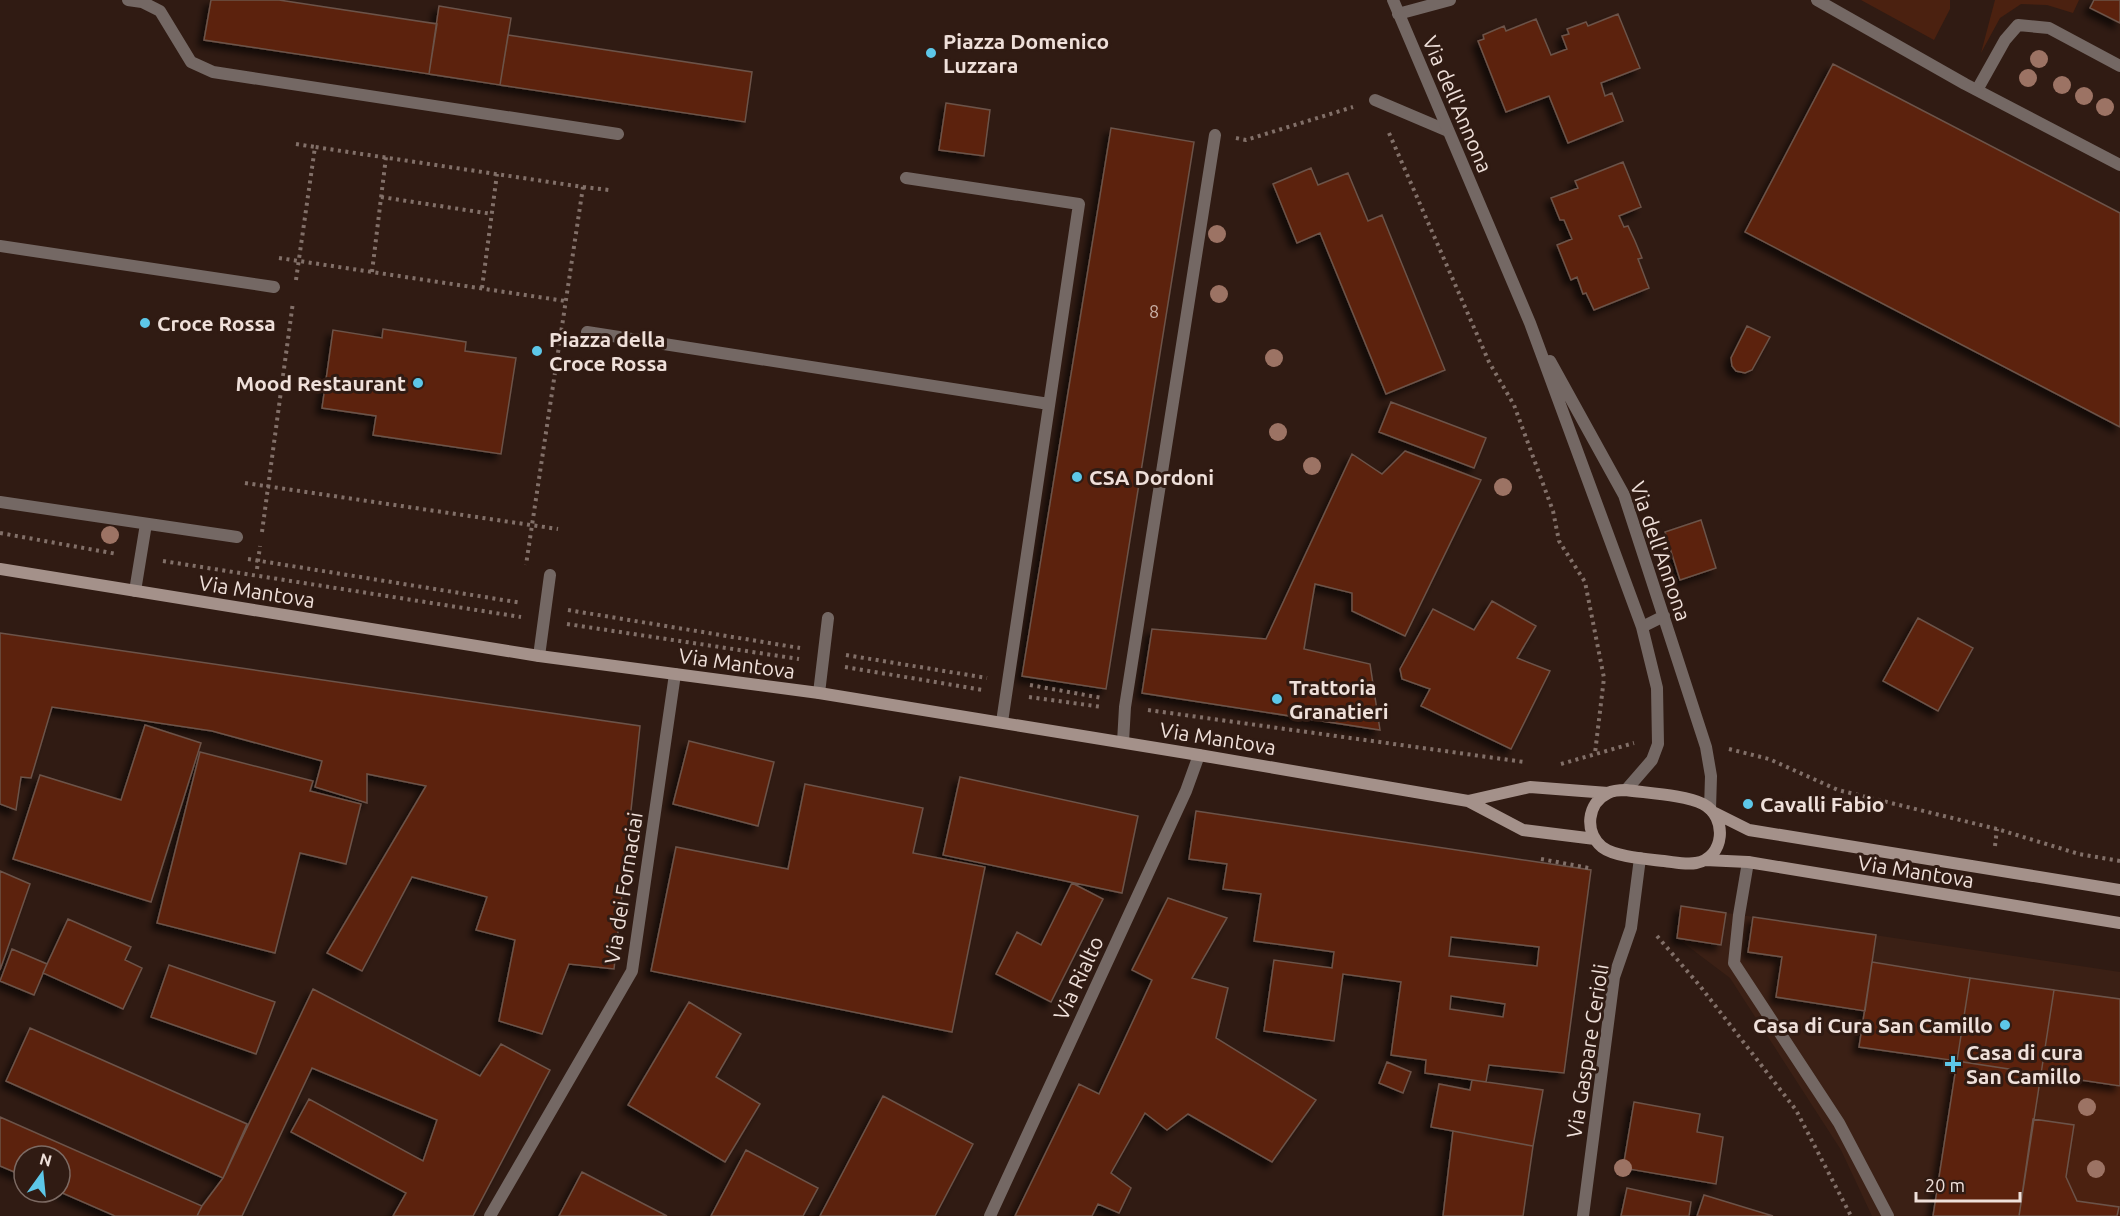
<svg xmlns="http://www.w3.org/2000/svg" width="2120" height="1216" font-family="Ubuntu,sans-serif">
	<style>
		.built { fill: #3b2015 }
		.green { fill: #4b2110 }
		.building { fill: #5c230b; stroke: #6c5349; stroke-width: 1.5; fill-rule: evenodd; filter: url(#shadow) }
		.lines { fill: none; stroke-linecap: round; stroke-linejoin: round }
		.path { stroke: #827069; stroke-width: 4; stroke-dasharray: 3 4.5; stroke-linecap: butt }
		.lane { stroke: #746864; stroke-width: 12 }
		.street { stroke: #746864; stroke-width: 12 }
		.secondary { stroke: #a4918a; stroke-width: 12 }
		.tree { fill: #9c7364 }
		.poi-dot { fill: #5dc7e8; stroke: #301b13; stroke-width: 2 }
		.labels { text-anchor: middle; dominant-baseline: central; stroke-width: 6; stroke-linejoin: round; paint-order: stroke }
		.number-label { font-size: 18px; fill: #cab1a6 }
		.poi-label { font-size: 21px; font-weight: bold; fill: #efe0da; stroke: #301b13; text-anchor: start }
		.street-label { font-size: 21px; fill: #efe0da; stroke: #301b13 }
	</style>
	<defs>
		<filter id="shadow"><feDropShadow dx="-5.5" dy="5.5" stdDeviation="3" flood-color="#0009"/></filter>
	</defs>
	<rect width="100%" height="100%" fill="#301b13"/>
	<path class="built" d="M1681 906 2120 972V1216H1872L1841 1150 1730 978 1677 938Z"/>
	<path class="green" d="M1861 0H1950V9L1934 40Z
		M1995 0H2079L2073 13 2047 5 2021 4 2000 18 1981 53Z
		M2041 1074 2120 1085V1216H2117L2118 1207 2077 1201 2034 1119Z"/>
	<path class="building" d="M211 0H279L437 24 429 74 204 40Z
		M2094 0H2120V23L2090 8Z
		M439 6 511 18 500 85 429 74Z
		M1618 14 1640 68 1601 83 1605 96 1612 93 1623 121 1568 143 1549 96 1506 112 1478 41 1484 39 1483 35 1504 26 1506 31 1536 19 1551 55 1567 49 1562 36 1569 34 1567 29 1586 22 1588 26Z
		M508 35 752 72 745 122 500 85Z
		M1833 64 2120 213V427L1745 232Z
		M946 103 990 110 984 156 939 150Z
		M1111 128 1194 142 1106 689 1022 676Z
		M1623 162 1641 207 1619 216 1624 227 1628 226 1635 241 1642 258 1638 259 1649 288 1594 310 1586 293 1583 294 1577 277 1571 280 1557 245 1572 239 1564 220H1560L1551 198 1578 188 1575 181Z
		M1311 168 1318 185 1348 173 1368 221 1382 215 1445 370 1386 394 1320 233 1297 243 1273 184Z
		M1747 326 1770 337 1752 370 1745 373 1736 371 1732 366 1731 358Z
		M383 329 466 342 465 351 516 358 501 454 373 435 376 416 322 408 333 330 382 338Z
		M1391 402 1486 438 1474 468 1379 432Z
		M1405 451 1481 480 1405 636 1352 611V593L1315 584 1304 649 1370 664 1380 730 1142 693 1152 629 1266 639 1352 454 1382 474Z
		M1701 520 1716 568 1680 580 1665 532Z
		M1492 601 1536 626 1517 658 1550 671 1511 749 1421 706 1430 689 1402 679 1400 669 1433 609 1474 630Z
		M1918 618 1973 648 1938 711 1883 681Z
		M0 633 640 726 614 969 569 964 542 1034 499 1021 515 940 476 930 487 897 412 877 362 971 327 953 426 786 367 774V803L315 787 322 761 212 731 52 707 31 778 21 777 16 810 0 804Z
		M145 725 201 743 151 902 13 859 40 775 121 800Z
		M689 741 774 762 758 826 673 804Z
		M200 752 313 781 310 791 361 804 346 864 300 853 275 953 157 923Z
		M960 777 1138 816 1122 893 943 855Z
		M805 784 923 808 913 853 985 867 952 1032 651 971 676 847 788 869Z
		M1196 811 1591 870 1564 1073 1489 1065 1486 1082 1425 1073 1426 1060 1391 1055 1401 982 1343 974 1334 1041 1264 1031 1274 960 1332 968 1334 952 1254 941 1261 894 1223 889 1227 864 1189 859ZM1451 937 1539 947 1537 966 1449 956ZM1451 996 1505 1004 1503 1017 1450 1009Z
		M0 871 30 884 0 970Z
		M1072 883 1103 899 1051 1002 996 974 1017 932 1041 945Z
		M1168 898 1227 918 1192 978 1228 988 1216 1038 1316 1100 1272 1162 1188 1114 1167 1130 1145 1113 1111 1173 1131 1188 1119 1213 1098 1204 1092 1216H1015L1079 1084 1099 1094 1152 980 1132 970Z
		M1681 906 1726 913 1721 945 1677 938Z
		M1753 917 1876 935 1865 1011 1776 997 1782 957 1748 952Z
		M68 919 131 947 125 960 142 968 123 1009 43 973Z
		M12 949 47 964 34 995 0 981Z
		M1872 962 1970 978 1957 1061 1859 1047Z
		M169 965 275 1002 256 1054 151 1017Z
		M1970 978 2054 990 2041 1074 1957 1061Z
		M313 989 480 1076 501 1044 550 1070 473 1216H393L406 1193 291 1132 309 1099 423 1161 437 1120 312 1068 242 1216H197L202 1206 223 1178Z
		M2054 990 2120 999V1086L2041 1074Z
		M689 1002 741 1034 716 1077 760 1104 725 1162 628 1105Z
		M30 1028 247 1124 223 1178 6 1081Z
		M1957 1061 2041 1074 2019 1216H1933Z
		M1387 1062 1411 1072 1403 1093 1379 1083Z
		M1472 1080 1543 1090 1533 1146 1431 1127 1439 1084 1470 1090Z
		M883 1096 973 1144 935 1216H820Z
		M1634 1102 1700 1114 1697 1132 1723 1137 1716 1184 1623 1168Z
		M0 1117 202 1206 197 1216H115L60 1192V1156H24V1176L0 1166Z
		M2033 1119 2074 1125 2066 1177 2077 1201 2119 1207 2117 1216H2019Z
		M1453 1131 1533 1146 1523 1216H1443Z
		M746 1150 818 1188 803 1216H711Z
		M582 1172 667 1216H559Z
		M1627 1188 1691 1202 1689 1216H1621Z
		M1704 1195 1773 1216H1697Z"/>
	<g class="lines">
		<path class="path" d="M1389 133 1489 362 1514 405 1553 511 1559 541 1585 582 1604 678 1595 753
			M1236 138 1246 140 1353 107
			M296 144 315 147
			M583 187 609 190
			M381 197 492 214
			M279 258 565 301
			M372 272 386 157
			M296 280 315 147 583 187 526 565
			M482 288 497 174
			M245 483 558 529
			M262 532 293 302
			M0 533 117 554
			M248 559 522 603
			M163 561 521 617
			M257 569 260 546
			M568 610 800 648
			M567 624 799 659
			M846 655 987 678
			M845 667 983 690
			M1030 685 1102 698
			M1029 697 1102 707
			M1148 710 1524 762
			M1729 749 1769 759 1838 790 1997 829 2079 854 2120 861
			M1561 764 1634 743
			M1995 846 1997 829
			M1541 859 1589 868
			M1657 936 1700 986 1796 1110 1851 1216"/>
		<path class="lane" d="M128 0 142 2 160 11 191 62 213 72 618 134
			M1817 0 1965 84 2120 165
			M1977 90 2005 40 2018 25 2049 28 2120 66
			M1375 100 1448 131
			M906 178 1079 204 1002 722
			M0 246 274 287
			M587 332 1049 404
			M0 502 237 537
			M135 591 146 524
			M539 656 550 575
			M819 693 828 618
			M1123 742 1125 707 1215 135
			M1748 862 1739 915 1734 963 1839 1123 1888 1216"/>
		<path class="street" d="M1393 0 1530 323 1642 627 1657 688 1658 744 1652 760 1626 790
			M1398 14 1450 0
			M1550 361 1624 495 1706 747 1711 776 1710 809
			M1642 627 1664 616
			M490 1216 632 971 675 674
			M990 1216 1186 791 1199 755
			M1583 1216 1614 977 1631 928 1640 858"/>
		<path class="secondary" d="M0 569 539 656 819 693 1199 755 1468 801 1523 830 1595 839
			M1626 790C1647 793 1686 795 1703 804 1728 817 1725 858 1696 863 1686 865 1674 862 1664 861 1647 859 1615 857 1602 847 1584 832 1587 803 1608 793 1614 790 1620 790 1626 790Z
			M1468 801 1530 787 1608 793
			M1715 813 1749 830 2120 890
			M1705 860 1748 862 2120 923"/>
	</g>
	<g class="tree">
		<circle cx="2039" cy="59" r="9"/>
		<circle cx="2028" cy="78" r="9"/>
		<circle cx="2062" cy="85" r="9"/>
		<circle cx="2084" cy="96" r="9"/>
		<circle cx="2105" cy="107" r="9"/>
		<circle cx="1217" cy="234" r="9"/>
		<circle cx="1219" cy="294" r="9"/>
		<circle cx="1274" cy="358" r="9"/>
		<circle cx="1278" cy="432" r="9"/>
		<circle cx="1312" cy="466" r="9"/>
		<circle cx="1503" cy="487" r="9"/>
		<circle cx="110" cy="535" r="9"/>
		<circle cx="2087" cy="1107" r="9"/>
		<circle cx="1623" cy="1168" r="9"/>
		<circle cx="2096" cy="1169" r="9"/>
	</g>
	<g class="poi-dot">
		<circle cx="931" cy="53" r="6"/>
		<circle cx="145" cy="323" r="6"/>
		<circle cx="537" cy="351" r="6"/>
		<circle cx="418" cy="383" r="6"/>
		<circle cx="1077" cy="477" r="6"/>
		<circle cx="1277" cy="699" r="6"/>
		<circle cx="1748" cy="804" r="6"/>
		<circle cx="2005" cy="1025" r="6"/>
		<path d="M1950 1055h6v6h6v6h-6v6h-6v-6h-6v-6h6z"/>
	</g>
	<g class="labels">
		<g class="number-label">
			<text x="1154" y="311">8</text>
		</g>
		<g class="poi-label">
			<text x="943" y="41">Piazza Domenico<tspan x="943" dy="24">Luzzara</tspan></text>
			<text x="157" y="323">Croce Rossa</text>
			<text x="549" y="339">Piazza della<tspan x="549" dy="24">Croce Rossa</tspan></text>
			<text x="406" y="383" text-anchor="end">Mood Restaurant</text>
			<text x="1089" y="477">CSA Dordoni</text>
			<text x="1289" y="687">Trattoria<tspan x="1289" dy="24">Granatieri</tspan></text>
			<text x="1760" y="804">Cavalli Fabio</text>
			<text x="1993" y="1025" text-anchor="end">Casa di Cura San Camillo</text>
			<text x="1966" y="1052">Casa di cura<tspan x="1966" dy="24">San Camillo</tspan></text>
		</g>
		<g class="street-label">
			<text transform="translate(1458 104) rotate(67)">Via dell'Annona</text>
			<text transform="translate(1661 551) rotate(71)">Via dell'Annona</text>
			<text transform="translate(257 591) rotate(9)">Via Mantova</text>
			<text transform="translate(737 663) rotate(8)">Via Mantova</text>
			<text transform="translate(1218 738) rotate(9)">Via Mantova</text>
			<text transform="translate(1916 871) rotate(9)">Via Mantova</text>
			<text transform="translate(623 888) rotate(-81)">Via dei Fornaciai</text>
			<text transform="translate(1078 978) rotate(-65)">Via Rialto</text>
			<text transform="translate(1587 1051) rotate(-81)">Via Gaspare Cerioli</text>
		</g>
	</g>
	<g transform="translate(42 1174) rotate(15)"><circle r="28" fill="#301b13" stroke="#7c6a63" stroke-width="1.5"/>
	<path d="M0-4.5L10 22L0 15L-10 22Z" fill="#5dc7e8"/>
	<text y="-9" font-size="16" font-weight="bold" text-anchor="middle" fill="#efe0da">N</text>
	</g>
	<path d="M1916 1192v9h104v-9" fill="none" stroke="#efe0da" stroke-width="3"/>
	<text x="1925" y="1192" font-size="18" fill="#efe0da" stroke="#301b13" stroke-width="4.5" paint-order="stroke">20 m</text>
</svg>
